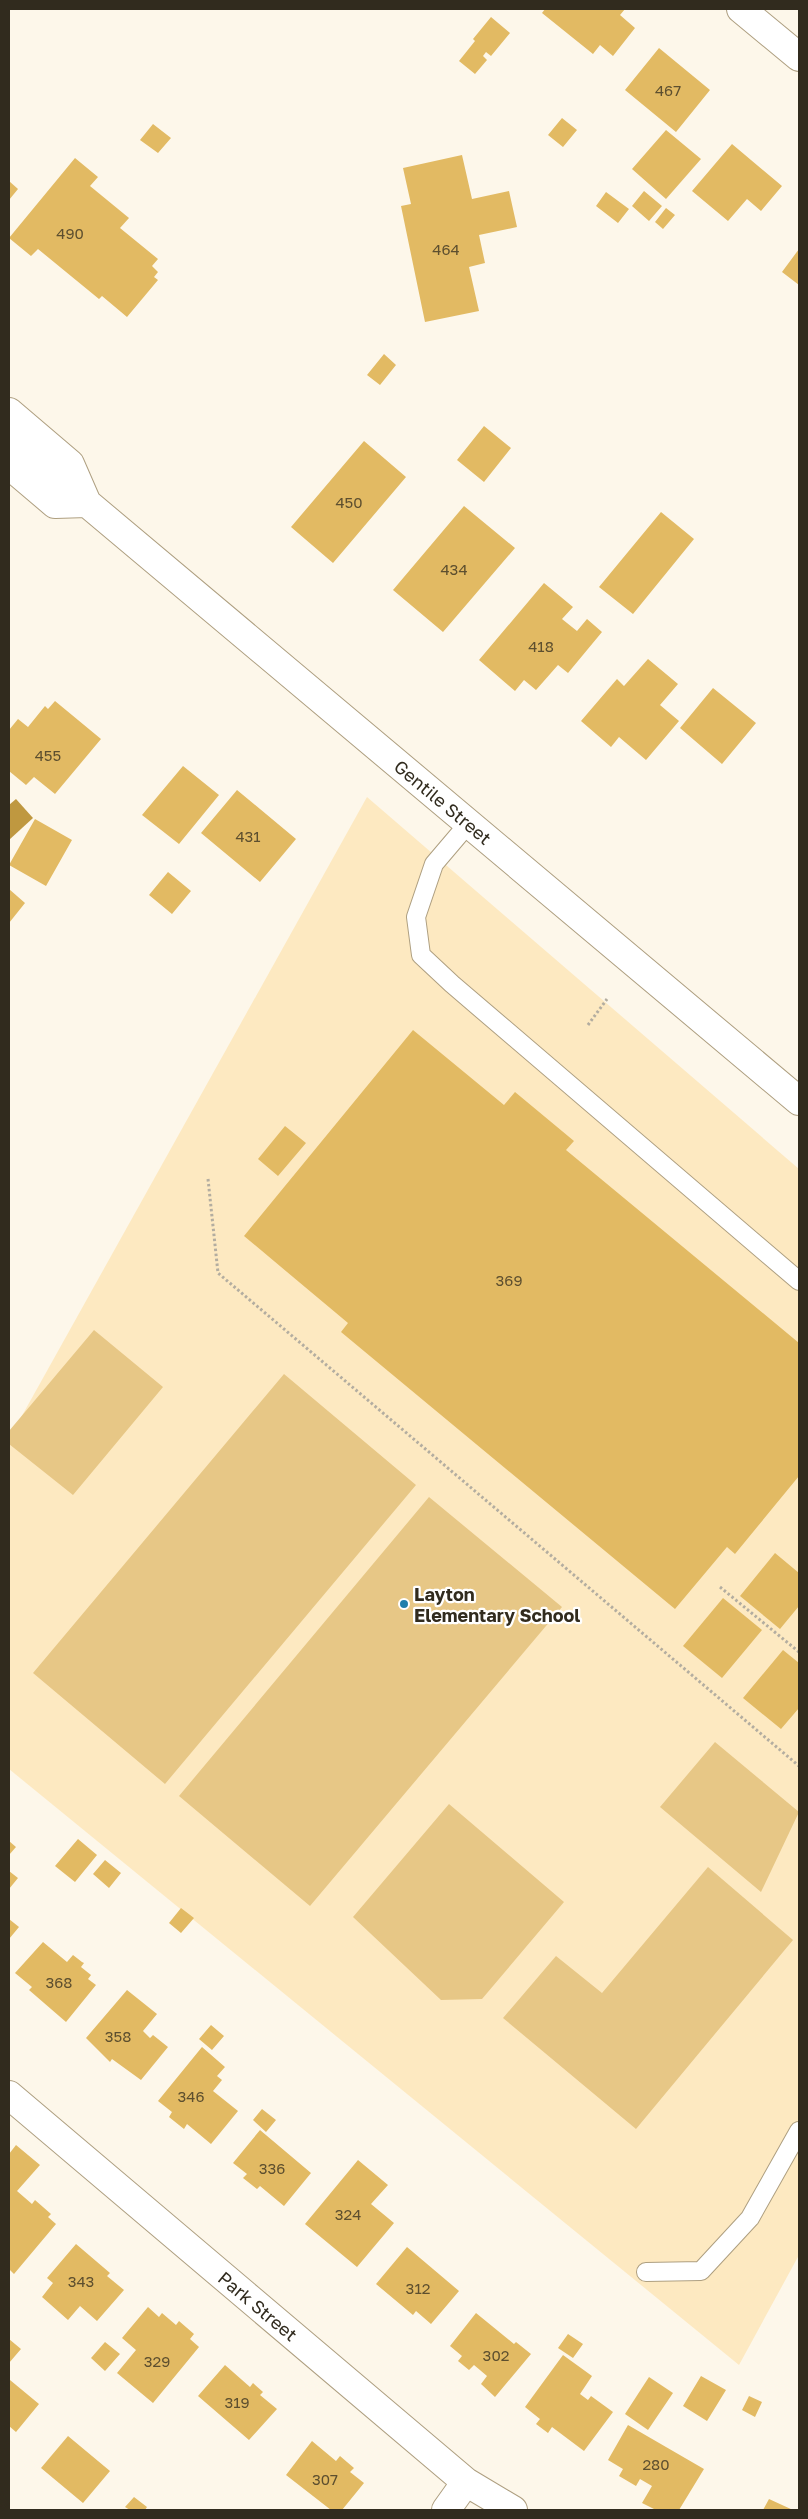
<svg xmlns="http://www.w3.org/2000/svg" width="808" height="2519" font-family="'Golos Text',sans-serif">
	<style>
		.built { fill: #fde9c1 }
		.green { fill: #e7c786 }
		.water { fill: #bf9840 }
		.building { fill: #e2ba63 }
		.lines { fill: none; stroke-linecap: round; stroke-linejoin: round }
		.lane-casing { stroke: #ae9f80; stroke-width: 20 }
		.street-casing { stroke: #ae9f80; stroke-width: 30 }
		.secondary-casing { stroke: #ae9f80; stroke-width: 30 }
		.path { stroke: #b3ada0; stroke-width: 3; stroke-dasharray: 2.5 2.5; stroke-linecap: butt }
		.lane { stroke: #fff; stroke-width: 18 }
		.street { stroke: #fff; stroke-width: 28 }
		.secondary { stroke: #fff; stroke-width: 28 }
		.poi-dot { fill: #207eab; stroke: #fff; stroke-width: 2 }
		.labels { text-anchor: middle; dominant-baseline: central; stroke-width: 4.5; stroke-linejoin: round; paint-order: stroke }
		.number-label { font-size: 15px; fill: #5d4f2f }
		.street-label { font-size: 18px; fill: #312b1e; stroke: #fff }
		.poi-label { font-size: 18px; font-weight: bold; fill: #312b1e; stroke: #fff; text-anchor: start }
	</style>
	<rect width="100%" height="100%" fill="#fdf7ea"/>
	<path class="built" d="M367 797 799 1169V2255L739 2365 9 1769V1439Z"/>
	<path class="green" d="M94 1330 163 1387 73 1495 9 1444V1431Z
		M284 1374 416 1485 165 1784 33 1673Z
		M429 1497 562 1607 310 1906 179 1796Z
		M715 1742 799 1812 761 1892 660 1807Z
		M449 1804 564 1902 482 1999 441 2000 353 1917Z
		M708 1867 793 1940 636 2129 503 2018 556 1956 602 1993Z"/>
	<path class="water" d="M16 799 33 818 9 840V805Z"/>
	<path class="building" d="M545 9H625L620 15 635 28 613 56 600 45 593 54 542 13Z
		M491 17 510 33 491 56 486 52 483 56 487 60 475 74 459 61 475 41 473 39Z
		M659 48 710 90 676 132 625 90Z
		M562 118 577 130 563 147 548 135Z
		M153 124 171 138 158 153 140 140Z
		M666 130 701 159 666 199 632 169Z
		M732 144 782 186 761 211 747 199 728 221 692 191Z
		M462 155 472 199 509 191 517 227 479 235 485 263 469 267 479 311 425 322 401 206 411 204 403 168Z
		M75 158 98 177 90 186 129 218 120 228 158 259 152 266 158 272 154 277 158 280 127 317 102 296 99 299 38 249 31 256 9 238Z
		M9 181 18 189 9 200Z
		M644 191 662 206 649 221 632 206Z
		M606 192 629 209 618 223 596 206Z
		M666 208 675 215 663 229 655 222Z
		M799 249V285L782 272Z
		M384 354 396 365 380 385 367 375Z
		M484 426 511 448 484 482 457 460Z
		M364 441 406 477 333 563 291 527Z
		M464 506 515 548 443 632 393 590Z
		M661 512 694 539 633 614 599 587Z
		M544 583 573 607 562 619 577 631 587 619 602 632 568 673 558 665 536 690 524 680 515 691 479 660Z
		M648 659 678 684 660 705 679 721 646 760 619 737 611 747 581 721 617 679 624 686Z
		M713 688 756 723 722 764 680 728Z
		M55 701 101 739 55 794 34 777 26 785 9 771V730L18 719 28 727 45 706 48 709Z
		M183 766 219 795 179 844 142 815Z
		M237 790 296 839 260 882 201 833Z
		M35 819 72 840 46 886 9 865Z
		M168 872 191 891 172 914 149 895Z
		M9 889 25 903 9 923Z
		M413 1030 504 1105 515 1092 574 1141 566 1150 799 1343V1476L735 1554 727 1547 675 1609 341 1332 348 1323 244 1236Z
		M285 1126 306 1143 278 1176 258 1159Z
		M775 1553 799 1573V1606L780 1629 740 1596Z
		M723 1598 762 1630 722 1678 683 1646Z
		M783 1650 799 1663V1708L781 1729 743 1698Z
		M78 1839 97 1855 75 1882 55 1866Z
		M9 1841 16 1847 9 1855Z
		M105 1860 121 1873 109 1888 93 1874Z
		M9 1871 18 1878 9 1889Z
		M181 1908 194 1918 181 1933 169 1923Z
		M9 1919 19 1927 9 1939Z
		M43 1942 67 1962 73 1955 82 1962 84 1963 81 1967 91 1975 88 1979 96 1985 66 2022 29 1990 32 1987 15 1973Z
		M127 1990 157 2014 143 2031 150 2038 153 2035 168 2047 141 2080 112 2059 110 2062 86 2038Z
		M211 2025 224 2036 212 2050 199 2039Z
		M202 2047 225 2067 217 2076 222 2080 213 2091 238 2111 211 2144 187 2124 184 2129 169 2117 172 2112 158 2101Z
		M262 2109 276 2120 266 2132 253 2120Z
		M260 2130 311 2173 284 2206 260 2186 257 2189 243 2178 247 2174 233 2163Z
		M16 2145 40 2165 17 2191 32 2204 35 2200 51 2214 48 2217 56 2224 14 2274 9 2269V2154Z
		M358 2160 388 2185 371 2204 394 2223 357 2267 305 2224Z
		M76 2244 110 2273 107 2276 124 2290 97 2321 80 2306 68 2320 42 2297 53 2283 47 2278Z
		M407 2247 459 2291 431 2324 416 2311 413 2315 376 2284Z
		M148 2307 159 2317 162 2313 176 2325 179 2321 194 2334 190 2339 199 2347 153 2403 117 2373 136 2350 122 2338Z
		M476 2313 514 2344 516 2342 531 2354 495 2397 481 2384 487 2376 474 2365 469 2370 458 2361 462 2356 450 2346Z
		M568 2334 583 2344 573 2358 558 2348Z
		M9 2339 21 2349 9 2363Z
		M105 2342 120 2354 105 2371 91 2358Z
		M563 2355 592 2376 580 2394 588 2400 591 2396 613 2412 584 2451 552 2427 548 2433 536 2424 540 2419 525 2407Z
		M225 2365 250 2387 253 2383 263 2392 260 2395 277 2409 249 2440 198 2396Z
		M701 2376 726 2390 707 2421 683 2406Z
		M649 2377 673 2393 648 2430 625 2414Z
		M10 2380 39 2404 16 2432 9 2426Z
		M749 2396 762 2402 755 2417 742 2410Z
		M628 2425 704 2469 679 2510H656L642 2503 652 2486 640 2479 636 2486 619 2476 623 2469 608 2460Z
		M68 2436 110 2471 83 2503 41 2468Z
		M312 2441 336 2461 340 2456 354 2468 350 2472 364 2483 342 2510H331L286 2475Z
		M134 2497 147 2507 145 2510H130L125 2507Z
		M769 2499 793 2510H763Z"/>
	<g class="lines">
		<defs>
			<path id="lane" d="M468 824 434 864 416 917 421 955 452 984 799 1281
				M646 2272 701 2271 750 2218 799 2131"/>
			<path id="street" d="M741 9 799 57
				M9 2095 466 2482 513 2510
				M446 2510 466 2482"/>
			<path id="secondary" d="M9 412 70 464 87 503 799 1101
				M9 440 40 464 75 487
				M9 465 55 504 87 503"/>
		</defs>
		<use href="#lane" class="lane-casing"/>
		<use href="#street" class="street-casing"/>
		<use href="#secondary" class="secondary-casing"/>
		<path class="path" d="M588 1025 607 999
			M208 1179 218 1273 799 1766
			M720 1587 799 1652"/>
		<use href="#lane" class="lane"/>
		<use href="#street" class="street"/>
		<use href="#secondary" class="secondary"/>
	</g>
	<circle class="poi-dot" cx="404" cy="1604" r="5"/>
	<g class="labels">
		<g class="number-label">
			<text x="668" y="90">467</text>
			<text x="70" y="233">490</text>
			<text x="446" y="249">464</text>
			<text x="349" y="502">450</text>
			<text x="454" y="569">434</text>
			<text x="541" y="646">418</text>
			<text x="48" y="755">455</text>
			<text x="248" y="836">431</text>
			<text x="509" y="1280">369</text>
			<text x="59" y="1982">368</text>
			<text x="118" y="2036">358</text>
			<text x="191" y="2096">346</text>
			<text x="272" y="2168">336</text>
			<text x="348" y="2214">324</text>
			<text x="81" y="2281">343</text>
			<text x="418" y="2288">312</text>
			<text x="496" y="2355">302</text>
			<text x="157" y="2361">329</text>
			<text x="237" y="2402">319</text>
			<text x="656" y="2464">280</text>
			<text x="325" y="2479">307</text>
		</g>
		<g class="street-label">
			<text transform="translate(443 802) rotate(40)">Gentile Street</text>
			<text transform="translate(258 2306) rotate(40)">Park Street</text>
		</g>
		<g class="poi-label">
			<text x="414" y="1594">Layton<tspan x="414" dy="21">Elementary School</tspan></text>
		</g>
	</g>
	<rect width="808" height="2519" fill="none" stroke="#312b1e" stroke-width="20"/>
</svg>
